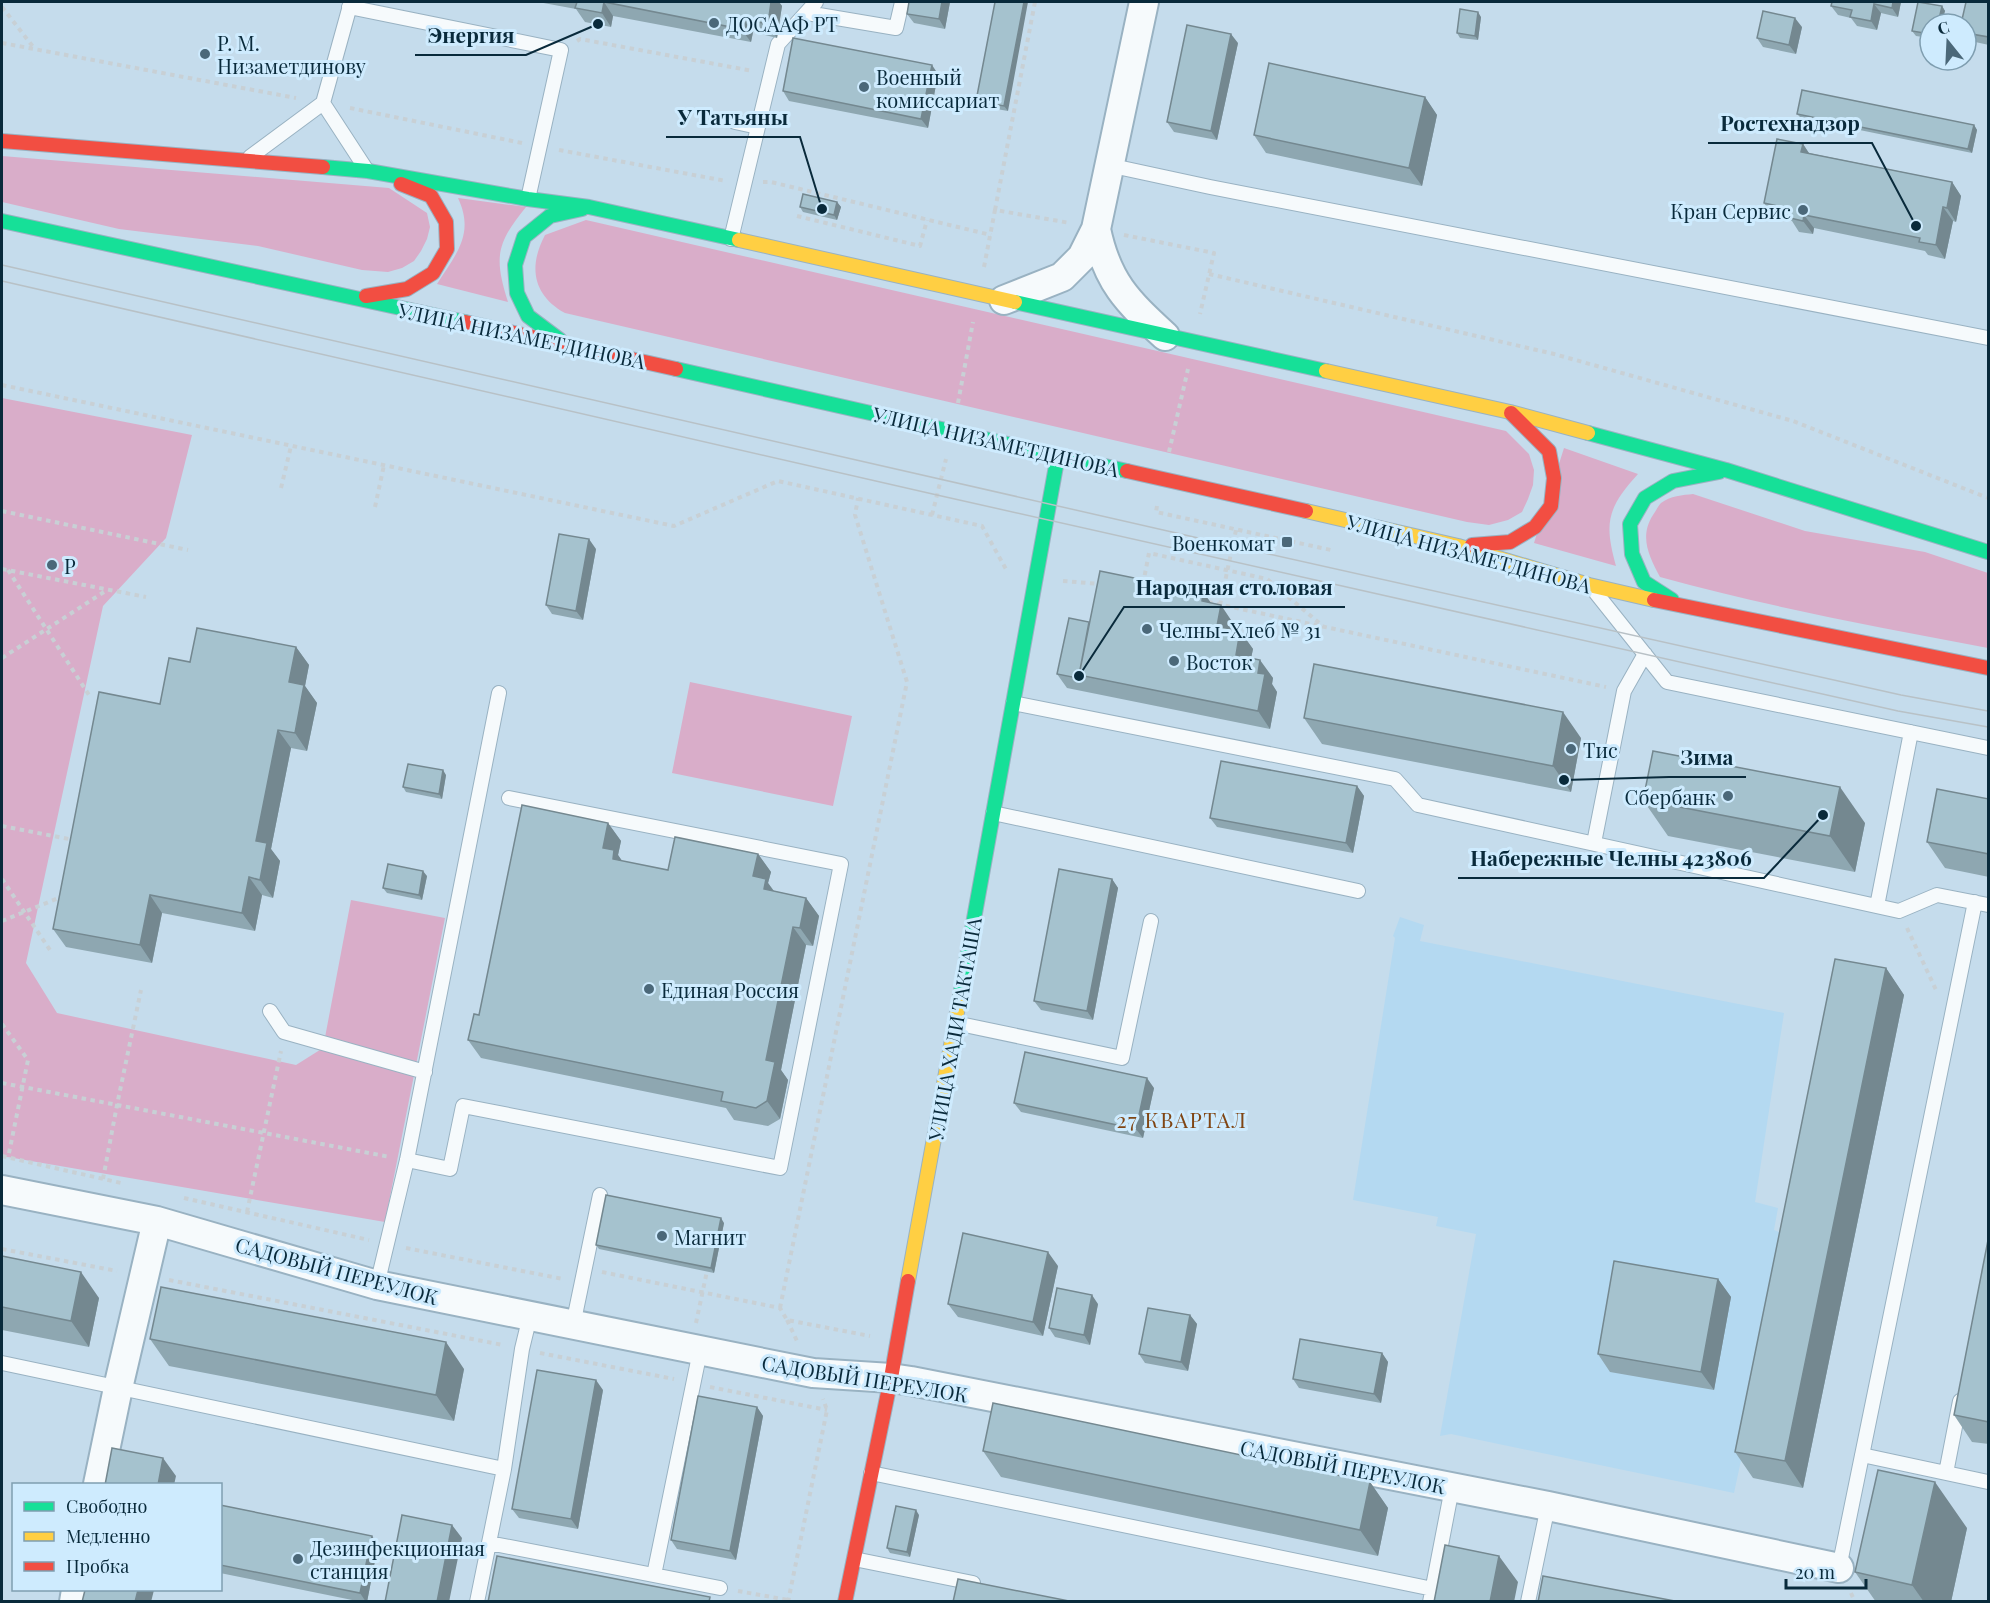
<svg xmlns="http://www.w3.org/2000/svg" width="1990" height="1603" font-family="'Playfair Display',serif">
	<style>
		.built { fill: #b4d9f1 }
		.green { fill: #d9adc9 }
		.lines { fill: none; stroke-linecap: round; stroke-linejoin: round }
		.lane-casing { stroke: #99b2c2; stroke-width: 16 }
		.street-casing { stroke: #99b2c2; stroke-width: 32 }
		.fast-casing { stroke: #99b2c2; stroke-width: 16 }
		.slow-casing { stroke: #99b2c2; stroke-width: 16 }
		.jam-casing { stroke: #99b2c2; stroke-width: 16 }
		.path { stroke: #c8d0d5; stroke-width: 4; stroke-dasharray: 4.5 4.5; stroke-linecap: butt }
		.lane { stroke: #f6fafc; stroke-width: 14 }
		.street { stroke: #f6fafc; stroke-width: 28 }
		.fast { stroke: #16e098; stroke-width: 14 }
		.slow { stroke: #ffcf43; stroke-width: 14 }
		.jam { stroke: #f24e42; stroke-width: 14 }
		.tram { stroke: #b8c1c6; stroke-width: 1.5 }
		.wall { fill: #8ea7b1 }
		.shaded-wall { fill: #748890 }
		.building { fill: #a5c2ce; stroke: #748890; stroke-width: 1.5 }
		.poi-dot { fill: #4b6879; stroke: #ceebfe; stroke-width: 2 }
		.labels { text-anchor: middle; dominant-baseline: central; stroke-width: 6; stroke-linejoin: round; paint-order: stroke }
		.poi-label { font-size: 20px; fill: #092a3b; stroke: #ceebfe; text-anchor: start }
		.street-label { font-size: 20px; fill: #092a3b; stroke: #ceebfe }
		.neighbourhood-label { font-size: 21px; letter-spacing: 1.5px; fill: #804614; stroke: #ceebfe }
		.leader { fill: none; stroke: #092a3b; stroke-width: 2 }
		.callout-dot { fill: #092a3b; stroke: #ceebfe; stroke-width: 2 }
		.callout-label { font-size: 21px; text-anchor: middle; font-weight: bold; fill: #092a3b; stroke: #ceebfe; stroke-width: 6; stroke-linejoin: round; paint-order: stroke }
	</style>
	<rect width="100%" height="100%" fill="#c5dcec"/>
	<path class="built" d="M1400 917 1424 925 1420 941 1784 1013 1755 1202 1778 1208 1774 1230 1789 1236 1734 1493 1451 1434 1440 1436 1476 1234 1436 1226 1438 1217 1353 1200 1395 938 1393 936Z"/>
	<path class="green" d="M2 156 389 188 427 213 430 227 427 239 421 251 414 261 402 268 388 272 362 270 258 246 119 229 2 202Z
		M458 198 526 207C496 244 494 257 508 302L437 284C456 254 475 234 458 198Z
		M586 220 1506 431 1529 454 1534 470 1533 485 1528 499 1522 512 1508 520 1489 525 1467 522 565 313C533 295 528 267 545 235Z
		M2 398 192 435 166 538 103 606 26 963 57 1013 296 1065 323 1048 351 900 445 918 385 1222 2 1156Z
		M1564 448 1638 474C1607 508 1604 523 1616 566L1534 543Z
		M1693 494 1805 531 1925 552 1988 573V648C1878 627 1768 607 1660 577 1649 556 1639 537 1653 515 1656 511 1658 506 1661 503 1670 496 1683 495 1693 494Z
		M690 682 852 716 833 806 672 773Z"/>
	<g class="lines">
		<defs>
			<path id="lane" d="M351 2 323 103 366 169
				M349 7 561 50 528 199
				M807 13 896 28 902 2
				M735 122 758 127
				M250 157 323 103
				M1108 165 1210 187 1988 338
				M731 239 778 44 816 2
				M1596 593 1667 682 1988 748
				M1013 703 1395 779 1418 805 1899 911 1937 895 1988 905
				M993 813 1358 891
				M1594 843 1624 691 1645 654
				M1877 906 1911 732
				M270 1011 284 1032 425 1072
				M955 1023 1122 1058 1151 921
				M407 1160 450 1169 463 1106 780 1168 841 864 509 798
				M377 1285 407 1160 499 693
				M573 1325 600 1195
				M2 1363 504 1469
				M1862 1455 1988 1482
				M871 1473 1433 1589
				M1946 1473 1960 1401
				M489 1543 720 1588
				M854 1559 973 1583
				M1839 1568 1975 902
				M654 1575 700 1351
				M477 1602 504 1469 522 1349 530 1316
				M1430 1602 1452 1488
				M1528 1602 1548 1506"/>
			<path id="street" d="M1096 229C1107 282 1127 301 1165 336
				M1004 300 1062 277 1082 257 1096 229 1144 2
				M2 1190 157 1221 377 1285 813 1373 891 1378 911 1381 1548 1506 1839 1568
				M98 1484 118 1388 157 1221
				M74 1602 76 1590"/>
			<path id="fast" d="M323 167 368 171 528 199 589 207 739 240
				M2 221 465 322
				M1015 302 1326 371
				M560 340 528 316 517 293 515 265 524 237 550 216 582 209
				M676 369 1127 471
				M1588 433 1726 470 1988 552
				M1672 600 1644 582 1632 554 1630 524 1645 498 1673 481 1719 472
				M960 996 1058 455"/>
			<path id="slow" d="M739 240 1015 302
				M1326 371 1510 412 1588 433
				M1306 511 1458 546 1589 585 1654 600
				M908 1281 960 996"/>
			<path id="jam" d="M2 141 323 167
				M366 296 407 289 433 273 447 249 446 222 431 196 401 184
				M465 322 676 369
				M1127 471 1306 511
				M1472 545 1510 542 1535 527 1551 506 1554 478 1549 451 1511 413
				M1654 600 1988 668
				M845 1602 891 1378 908 1281"/>
		</defs>
		<use href="#lane" class="lane-casing"/>
		<use href="#street" class="street-casing"/>
		<use href="#fast" class="fast-casing"/>
		<use href="#slow" class="slow-casing"/>
		<use href="#jam" class="jam-casing"/>
		<path class="path" d="M2 7 34 48
			M577 41 580 39 753 71
			M2 43 296 98
			M350 108 522 143
			M559 150 726 181
			M763 182H771L991 235
			M995 210 1035 2
			M797 216 920 246 927 220
			M1124 235 1214 253 1200 314
			M984 267 995 210 1070 223
			M1209 274 1554 354 1793 421 1988 498
			M2 385 674 526 778 481 982 526 1007 571
			M958 403 973 322
			M1169 452 1188 369
			M281 488 291 446
			M1157 506 1156 512 1331 550
			M375 507 384 465
			M2 511 188 550
			M932 515 946 459
			M2 569 146 597
			M8 570 89 695
			M1063 581 1100 584
			M1143 584 1149 553 1267 579 1324 627
			M1208 602 1606 687
			M1220 605 1236 530
			M2 658 107 590
			M2 826 74 840
			M2 879 52 953
			M2 921 61 897
			M1907 928 1937 992
			M2 1024 28 1060 8 1158
			M2 1083 390 1157
			M2 1156 121 1183
			M103 1179 117 1105 141 990
			M184 1198 369 1240
			M247 1212 281 1051
			M406 1248 563 1279
			M2 1249 117 1271
			M602 1272 780 1308 787 1320 870 1336
			M169 1280 503 1345
			M780 1308 907 682 855 515 858 498
			M787 1320 798 1343
			M696 1323 707 1271
			M540 1353 674 1379
			M710 1387 827 1410
			M738 1591 788 1600
			M1851 1593 1855 1602
			M788 1602 827 1410 823 1399"/>
		<use href="#lane" class="lane"/>
		<use href="#street" class="street"/>
		<use href="#fast" class="fast"/>
		<use href="#slow" class="slow"/>
		<use href="#jam" class="jam"/>
		<path class="tram" d="M2 265 1264 553 1901 695 1988 711
			M2 281 937 495 1898 711 1988 727"/>
	</g>
	<path class="wall" d="M538 2H779L782 6 777 38 753 32 751 42 613 16 611 27 585 22 576 9Z
		M950 2 945 29 914 23 907 14Z
		M995 2 1008 111 979 106 976 101Z
		M1830 2H1901L1898 17 1881 13 1877 30 1857 26 1851 18 1838 15 1831 6 1832 2Z
		M1989 2V45L1966 40V24Z
		M1942 6 1945 11 1930 24V38L1916 36 1912 31Z
		M1481 17 1478 40 1460 38 1457 33Z
		M1802 27 1796 54 1763 47 1757 38Z
		M1238 43 1217 140 1174 132 1167 122Z
		M938 74 928 128 789 101 783 91Z
		M1425 97 1437 115 1422 186 1266 153 1254 135Z
		M1797 114 1974 125 1977 130 1972 153 1801 118Z
		M1803 144 1809 153 1952 182 1961 196 1956 222 1953 221 1945 259 1928 255 1925 251 1814 228 1813 234 1799 232 1792 221 1773 217 1764 203Z
		M837 202 841 207 837 220 803 212 800 207Z
		M596 549 583 620 552 614 546 605Z
		M1203 592 1211 603 1233 623 1232 629 1240 631 1253 649 1251 658 1273 678 1272 684 1277 692 1270 729 1067 688 1057 674 1089 622Z
		M296 647 309 665 305 686 317 703 307 751 291 748 271 849 280 861 273 898 262 895 255 931 162 913 152 963 66 947 53 929 190 662Z
		M1304 718 1581 738 1571 792 1322 744Z
		M446 775 442 799 406 792 403 787Z
		M1357 786 1364 796 1353 853 1217 827 1210 818Z
		M1989 799V877L1945 868 1927 842Z
		M1643 800 1865 823 1855 872 1668 836Z
		M608 823 621 841 618 855 622 861 668 870 758 854 771 872 768 883 774 891 806 898 819 916 813 946 806 945 781 1070 788 1080 780 1119 768 1126 734 1120 726 1108 481 1058 468 1040 479 1015Z
		M427 876 422 900 387 893 383 888Z
		M1112 879 1118 888 1093 1020 1041 1010 1034 1001Z
		M1886 968 1904 995 1803 1488 1753 1478 1735 1452Z
		M1154 1088 1143 1138 1021 1112 1014 1103Z
		M724 1223 714 1273 599 1249 596 1245Z
		M1989 1235V1444L1972 1442 1954 1415Z
		M2 1256 99 1298 89 1347 2 1330Z
		M1058 1266 1043 1336 958 1317 948 1304Z
		M1718 1279 1731 1297 1714 1390 1610 1372 1598 1354Z
		M1098 1304 1090 1345 1055 1337 1049 1328Z
		M1190 1315 1197 1324 1188 1371 1145 1363 1139 1354Z
		M150 1339 464 1369 454 1421 169 1366Z
		M1382 1353 1388 1362 1381 1403 1299 1388 1293 1379Z
		M603 1390 578 1529 519 1518 512 1509Z
		M757 1407 763 1416 736 1560 677 1549 671 1540Z
		M983 1451 1370 1482 1388 1508 1378 1556 1001 1477Z
		M220 1505 372 1536 378 1545 367 1602H362L220 1573Z
		M919 1515 910 1557 890 1553 887 1548Z
		M1967 1528 1951 1602H1876L1855 1572Z"/>
	<path class="shaded-wall" d="M604 2 613 16 611 27 602 13Z
		M771 2H779L782 6 777 38 768 24Z
		M942 2H950L945 29 939 19Z
		M1024 2H1028L1008 111 1004 106Z
		M1893 2H1901L1898 17 1892 8Z
		M1874 4 1881 13 1877 30 1871 21Z
		M1942 6 1945 11 1942 24H1938Z
		M1478 12 1481 17 1478 40 1475 36Z
		M1795 18 1802 27 1796 54 1789 45Z
		M743 19 753 32 751 42 741 29Z
		M1231 34 1238 43 1217 140 1211 131Z
		M932 65 938 74 928 128 921 119Z
		M1425 97 1437 115 1422 186 1409 168Z
		M1974 125 1977 130 1972 153 1968 149Z
		M1803 144 1812 158 1801 152Z
		M1952 182 1961 196 1956 222 1947 208Z
		M837 202 841 207 837 220 834 215Z
		M1943 207 1953 221 1945 259 1936 245Z
		M1804 215 1814 228 1813 234 1803 221Z
		M589 539 596 549 583 620 576 611Z
		M1203 592 1216 610 1202 601Z
		M1221 605 1233 623 1229 644 1217 626Z
		M1240 631 1253 649 1248 673 1236 655Z
		M296 647 309 665 305 686 317 703 307 751 295 733 289 682Z
		M1260 660 1273 678 1272 684 1277 692 1270 729 1258 711V673Z
		M1563 712 1581 738 1571 792 1553 766Z
		M278 730 291 748 271 849 280 861 273 898 260 880 256 841Z
		M443 770 446 775 442 799 439 794Z
		M1357 786 1364 796 1353 853 1346 843Z
		M1840 787 1865 823 1855 872 1830 836Z
		M608 823 621 841 618 855 627 868 625 877 603 848Z
		M758 854 771 872 768 883 778 897 766 894 753 876Z
		M423 871 427 876 422 900 419 895Z
		M249 877 262 895 255 931 242 913Z
		M1112 879 1118 888 1093 1020 1087 1011Z
		M150 895 162 913 152 963 140 945Z
		M806 898 819 916 813 946 800 928Z
		M793 927 806 945 781 1070 788 1080 780 1119 767 1101 766 1060Z
		M1886 968 1904 995 1803 1488 1785 1461Z
		M1147 1078 1154 1088 1143 1138 1136 1129Z
		M721 1218 724 1223 714 1273 711 1268Z
		M1048 1252 1058 1266 1043 1336 1033 1322Z
		M81 1272 99 1298 89 1347 71 1321Z
		M1718 1279 1731 1297 1714 1390 1701 1372Z
		M1092 1295 1098 1304 1090 1345 1084 1335Z
		M1190 1315 1197 1324 1188 1371 1181 1362Z
		M446 1342 464 1369 454 1421 436 1395Z
		M1382 1353 1388 1362 1381 1403 1374 1394Z
		M596 1380 603 1390 578 1529 571 1519Z
		M757 1407 763 1416 736 1560 730 1551Z
		M163 1458 176 1476 174 1485H158Z
		M1370 1482 1388 1508 1378 1556 1360 1530Z
		M1935 1482 1967 1528 1951 1602H1924L1912 1585Z
		M916 1510 919 1515 910 1557 907 1552Z
		M452 1525 462 1538 449 1602H437Z
		M372 1536 378 1545 367 1602H366L360 1593Z
		M1499 1556 1518 1582 1514 1602H1490Z
		M138 1590H154L151 1602H135Z"/>
	<path class="building" d="M577 2H771L768 24 743 19 741 29 604 2 602 13 575 8Z
		M909 2H942L939 19 907 14Z
		M995 2H1024L1004 106 976 101Z
		M1832 2H1893L1892 8 1874 4 1871 21 1850 17 1852 10 1831 6Z
		M1918 2 1942 6 1938 24H1930V34L1912 31Z
		M1966 2H1989V37L1966 33V24H1961Z
		M1460 9 1478 12 1475 36 1457 33Z
		M1763 11 1795 18 1789 45 1757 38Z
		M1187 25 1231 34 1211 131 1167 122Z
		M793 38 932 65 921 119 783 91Z
		M1269 63 1425 97 1409 168 1254 135Z
		M1802 90 1974 125 1968 149 1797 114Z
		M1777 139 1803 144 1801 152 1952 182 1947 208 1943 207 1936 245 1919 242 1920 238 1804 215 1803 221 1790 218 1791 209 1764 203Z
		M803 194 837 202 834 215 800 207Z
		M559 534 589 539 576 611 546 605Z
		M1100 571 1203 592 1202 601 1221 605 1217 626 1240 631 1236 655 1260 660 1258 673 1265 674 1258 711 1079 675Z
		M1069 618 1089 622 1079 675 1082 679 1057 674Z
		M197 628 296 647 289 682 304 685 295 733 278 730 256 841 267 843 260 880 249 877 242 913 150 895 140 945 53 929 99 692 160 704 169 658 190 662Z
		M1314 664 1563 712 1553 766 1304 718Z
		M1653 751 1840 787 1830 836 1643 800Z
		M1221 761 1357 786 1346 843 1210 818Z
		M408 764 443 770 439 794 403 787Z
		M1937 789 1989 799V854L1927 842Z
		M522 805 608 823 603 848 614 850 613 859 668 870 675 837 758 854 753 876 766 879 764 889 806 898 800 928 793 927 766 1060 775 1062 767 1101 756 1108 721 1101 723 1092 468 1040 474 1014 479 1015Z
		M388 864 423 871 419 895 383 888Z
		M1059 869 1112 879 1087 1011 1034 1001Z
		M1835 959 1886 968 1785 1461 1735 1452Z
		M1025 1052 1147 1078 1136 1129 1014 1103Z
		M606 1195 721 1218 711 1268 596 1245Z
		M963 1233 1048 1252 1033 1322 948 1304Z
		M1989 1235V1422L1954 1415Z
		M2 1256 81 1272 71 1321 2 1307Z
		M1614 1261 1718 1279 1701 1372 1598 1354Z
		M161 1287 446 1342 436 1395 150 1339Z
		M1057 1288 1092 1295 1084 1335 1049 1328Z
		M1148 1308 1190 1315 1181 1362 1139 1354Z
		M1300 1339 1382 1353 1374 1394 1293 1379Z
		M537 1370 596 1380 571 1519 512 1509Z
		M698 1396 757 1407 730 1551 671 1540Z
		M993 1403 1370 1482 1360 1530 983 1451Z
		M112 1448 163 1458 158 1485H105Z
		M1878 1470 1935 1482 1912 1585 1855 1572Z
		M220 1505 372 1536 360 1593 220 1565Z
		M896 1506 916 1510 907 1552 887 1548Z
		M402 1515 452 1525 437 1602H385Z
		M1445 1545 1499 1556 1490 1602H1434Z
		M497 1556 710 1597 709 1602H488Z
		M1543 1576 1680 1602H1538Z
		M958 1579 1074 1602H953Z
		M85 1590H138L135 1602H82Z"/>
	<g class="poi-dot">
		<circle cx="714" cy="23" r="6"/>
		<circle cx="205" cy="54" r="6"/>
		<circle cx="864" cy="87" r="6"/>
		<circle cx="1803" cy="210" r="6"/>
		<rect x="1281" y="536" width="12" height="12" rx="3"/>
		<circle cx="52" cy="565" r="6"/>
		<circle cx="1147" cy="629" r="6"/>
		<circle cx="1174" cy="661" r="6"/>
		<circle cx="1571" cy="749" r="6"/>
		<circle cx="1728" cy="796" r="6"/>
		<circle cx="649" cy="989" r="6"/>
		<circle cx="662" cy="1236" r="6"/>
		<circle cx="298" cy="1559" r="6"/>
	</g>
	<g class="labels">
		<g class="poi-label">
			<text x="726" y="23">ДОСААФ РТ</text>
			<text x="217" y="42">Р. М.<tspan x="217" dy="23">Низаметдинову</tspan></text>
			<text x="876" y="76">Военный<tspan x="876" dy="23">комиссариат</tspan></text>
			<text x="1791" y="210" text-anchor="end">Кран Сервис</text>
			<text x="1275" y="542" text-anchor="end">Военкомат</text>
			<text x="64" y="565">Р</text>
			<text x="1159" y="629">Челны-Хлеб № 31</text>
			<text x="1186" y="661">Восток</text>
			<text x="1583" y="749">Тис</text>
			<text x="1716" y="796" text-anchor="end">Сбербанк</text>
			<text x="661" y="989">Единая Россия</text>
			<text x="674" y="1236">Магнит</text>
			<text x="310" y="1547">Дезинфекционная<tspan x="310" dy="23">станция</tspan></text>
		</g>
		<g class="street-label">
			<text transform="translate(522 335) rotate(12)">УЛИЦА НИЗАМЕТДИНОВА</text>
			<text transform="translate(996 441) rotate(13)">УЛИЦА НИЗАМЕТДИНОВА</text>
			<text transform="translate(1469 553) rotate(15)">УЛИЦА НИЗАМЕТДИНОВА</text>
			<text transform="translate(954 1029) rotate(-80)">УЛИЦА ХАДИ ТАКТАША</text>
			<text transform="translate(337 1270) rotate(15)">САДОВЫЙ ПЕРЕУЛОК</text>
			<text transform="translate(865 1378) rotate(9)">САДОВЫЙ ПЕРЕУЛОК</text>
			<text transform="translate(1343 1466) rotate(11)">САДОВЫЙ ПЕРЕУЛОК</text>
		</g>
		<g class="neighbourhood-label">
			<text x="1182" y="1119">27 КВАРТАЛ</text>
		</g>
	</g>
	<path class="leader" d="M598 24L526 55H415M822 209L800 137H666M1916 226L1872 143H1708M1079 676L1124 607H1345M1564 780L1669 777H1746M1823 815L1764 878H1458"/>
	<g class="callout-dot">
		<circle cx="598" cy="24" r="6"/>
		<circle cx="822" cy="209" r="6"/>
		<circle cx="1916" cy="226" r="6"/>
		<circle cx="1079" cy="676" r="6"/>
		<circle cx="1564" cy="780" r="6"/>
		<circle cx="1823" cy="815" r="6"/>
	</g>
	<g class="callout-label">
		<text x="471" y="43">Энергия</text>
		<text x="733" y="125">У Татьяны</text>
		<text x="1790" y="131">Ростехнадзор</text>
		<text x="1234" y="595">Народная столовая</text>
		<text x="1707" y="765">Зима</text>
		<text x="1611" y="866">Набережные Челны 423806</text>
	</g>
	<rect width="1990" height="1603" fill="none" stroke="#092a3b" stroke-width="6"/>
	<rect x="12" y="1483" width="210" height="108" fill="#ceebfe" stroke="#7f9eb0" stroke-width="1.5"/>
	<rect x="24" y="1502" width="30" height="9" fill="#16e098" stroke="#7f9eb0" stroke-width="1.5"/>
	<text x="66" y="1513" font-size="18" fill="#092a3b">Свободно</text>
	<rect x="24" y="1532" width="30" height="9" fill="#ffcf43" stroke="#7f9eb0" stroke-width="1.5"/>
	<text x="66" y="1543" font-size="18" fill="#092a3b">Медленно</text>
	<rect x="24" y="1562" width="30" height="9" fill="#f24e42" stroke="#7f9eb0" stroke-width="1.5"/>
	<text x="66" y="1573" font-size="18" fill="#092a3b">Пробка</text>
	<g transform="translate(1948 42) rotate(342)"><circle r="28" fill="#ceebfe" stroke="#7f9eb0" stroke-width="1.5"/>
	<path d="M0-4.5L10 22L0 15L-10 22Z" fill="#4b6879"/>
	<text y="-9" font-size="16" font-weight="bold" text-anchor="middle" fill="#092a3b">С</text>
	</g>
	<path d="M1786 1579v9h80v-9" fill="none" stroke="#092a3b" stroke-width="3"/>
	<text x="1795" y="1579" font-size="18" fill="#092a3b" stroke="#ceebfe" stroke-width="4.5" paint-order="stroke">20 m</text>
</svg>
